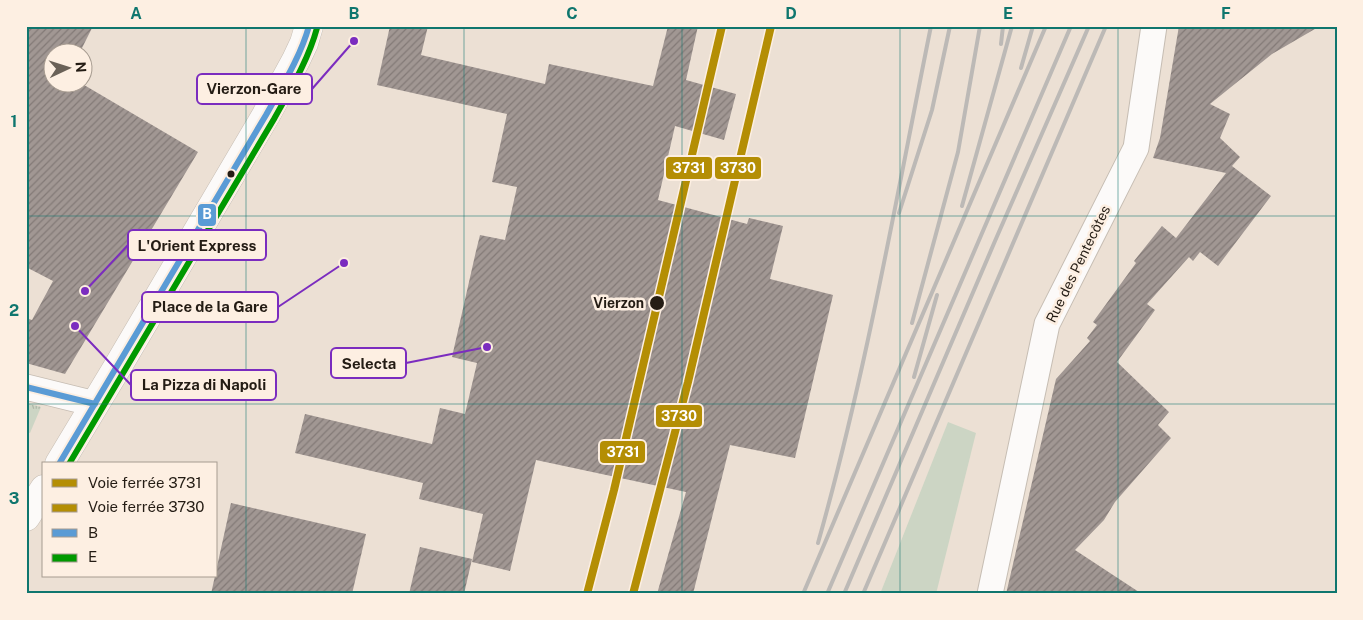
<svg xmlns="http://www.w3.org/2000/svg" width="1363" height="620" font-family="'Public Sans',sans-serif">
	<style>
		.green { fill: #ccd5c4 }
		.park { fill: url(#park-tufts) }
		.building { fill: url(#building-hatch) }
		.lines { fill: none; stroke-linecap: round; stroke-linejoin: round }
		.minor-casing { stroke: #c6bdb3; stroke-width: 27 }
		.primary-casing { stroke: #c6bdb3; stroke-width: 29 }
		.minor { stroke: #fcfaf9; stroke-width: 25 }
		.primary { stroke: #fcfaf9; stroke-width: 28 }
		.rail { stroke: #bcb9b6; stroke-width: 4 }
		.bus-1-casing { stroke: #fdefe2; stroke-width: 10 }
		.bus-2-casing { stroke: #fdefe2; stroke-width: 10 }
		.bus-1 { stroke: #5a9bd5; stroke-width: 6 }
		.bus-2 { stroke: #090; stroke-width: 6 }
		.rail-1-casing { stroke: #fdefe2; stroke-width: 11 }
		.rail-2-casing { stroke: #fdefe2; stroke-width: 11 }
		.rail-1 { stroke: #b48e04; stroke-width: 8 }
		.rail-2 { stroke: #b48e04; stroke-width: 8 }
		.grid { fill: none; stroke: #0f766e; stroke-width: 1; stroke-opacity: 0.55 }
		.bus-dot { fill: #241c14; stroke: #fdefe2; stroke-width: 2 }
		.labels { text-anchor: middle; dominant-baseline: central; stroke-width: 5; stroke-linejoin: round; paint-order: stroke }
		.street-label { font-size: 14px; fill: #241c14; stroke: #fdefe2 }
		.stop-label { font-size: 14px; font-weight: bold; fill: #241c14; stroke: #fdefe2; text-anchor: end }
		.leader { fill: none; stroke: #7b2cbf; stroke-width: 2 }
		.callout-dot { fill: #7b2cbf; stroke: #fdefe2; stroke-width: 2 }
		.callout { fill: #fdefe2; stroke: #7b2cbf; stroke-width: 2 }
		.callout-label { font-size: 15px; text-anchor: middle; font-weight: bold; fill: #241c14 }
		.line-badge { stroke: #fdefe2; stroke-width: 2 }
		.badge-label { font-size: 14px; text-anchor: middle; font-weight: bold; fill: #fff }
		.neatline { fill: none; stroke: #0f766e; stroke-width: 2 }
		.grid-label { font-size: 16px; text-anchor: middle; font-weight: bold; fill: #0f766e }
	</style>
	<defs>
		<pattern id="park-tufts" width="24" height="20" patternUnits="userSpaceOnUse" patternTransform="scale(1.25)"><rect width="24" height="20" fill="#ccd5c4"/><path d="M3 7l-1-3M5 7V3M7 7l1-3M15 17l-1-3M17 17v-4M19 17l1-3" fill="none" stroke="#afb6a8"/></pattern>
		<pattern id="building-hatch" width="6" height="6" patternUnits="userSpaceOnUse" patternTransform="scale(1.25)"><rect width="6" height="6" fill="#a19793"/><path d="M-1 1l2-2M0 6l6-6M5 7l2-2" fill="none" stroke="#837a77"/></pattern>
	</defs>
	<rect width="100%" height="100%" fill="#ece0d4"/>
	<path class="green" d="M948 422 976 433 936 594H880Z"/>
	<path class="park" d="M26 403 41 407 30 433 26 432Z"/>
	<path class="building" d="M26 26H93L80 52H52V82H79L198 152 65 374 26 363V318L32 320 53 281 26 267Z
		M390 26H428L421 55 545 84 549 64 653 86 668 26H698L686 80 736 94 724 140 675 126 658 200 747 224 749 218 783 226 770 279 833 295 795 458 730 445 693 594H657L686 492 536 460 510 571 472 562 483 514 419 499 423 483 295 453 305 414 432 444 440 408 465 414 477 363 452 357 476 251 480 235 505 240 517 187 492 182 507 114 377 85Z
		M1179 26H1320L1272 54 1210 104 1230 114 1220 138 1240 157 1232 166 1271 196 1218 266 1200 252 1193 261 1189 257 1147 304 1155 310 1117 362 1169 412 1158 425 1171 438 1115 502 1104 520 1075 550 1142 594H1006L1056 379 1090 341 1087 338 1097 325 1093 322 1136 263 1134 261 1162 226 1176 238 1226 173 1153 158 1160 138Z
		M231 503 366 534 352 594H211Z
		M420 547 472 559 464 594H409Z"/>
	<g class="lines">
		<defs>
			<path id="minor" d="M26 387 95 404
				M990 594 1047 324 1136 148 1154 26"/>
			<path id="primary" d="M59 464 118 366 266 115 296 60 304 43 309 26
				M26 517 44 489"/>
		</defs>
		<use href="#minor" class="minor-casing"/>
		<use href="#primary" class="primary-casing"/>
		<use href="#minor" class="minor"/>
		<use href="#primary" class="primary"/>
		<path class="rail" d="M1001 44 1003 26
			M1021 68 1033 26
			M962 206 1012 26
			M899 213 932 110 950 26
			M912 323 958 152 980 26
			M914 377 937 295
			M818 543C866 373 896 199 931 26
			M803 594 1046 26
			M827 594 1071 26
			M844 594 995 241 1089 26
			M863 594 1106 26"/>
		<defs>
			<path id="bus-1" d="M26 387 95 404
				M59 464 266 115C282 86 300 58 309 26"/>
			<path id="bus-2" d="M69 464 274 119C290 90 308 61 317 28"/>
		</defs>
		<use href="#bus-1" class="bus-1-casing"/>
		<use href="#bus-2" class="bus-2-casing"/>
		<use href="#bus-1" class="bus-1"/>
		<use href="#bus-2" class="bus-2"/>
		<defs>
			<path id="rail-1" d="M587 594 614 490 722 26"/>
			<path id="rail-2" d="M633 594 688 382 771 26"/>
		</defs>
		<use href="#rail-1" class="rail-1-casing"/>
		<use href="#rail-2" class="rail-2-casing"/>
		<use href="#rail-1" class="rail-1"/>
		<use href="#rail-2" class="rail-2"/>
	</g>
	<path class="grid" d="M246 26V594M464 26V594M682 26V594M900 26V594M1118 26V594M26 216H1337M26 404H1337"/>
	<g class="bus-dot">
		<circle cx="231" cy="174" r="4.5"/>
		<circle cx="657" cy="303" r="8"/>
	</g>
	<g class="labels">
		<g class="street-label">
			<text transform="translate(1078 264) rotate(-64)">Rue des Pentecôtes</text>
		</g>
		<g class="stop-label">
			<text x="644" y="303">Vierzon</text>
		</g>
	</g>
	<path class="leader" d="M354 41L312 89M85 291L128 245M344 263L278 307M487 347L406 363M75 326L131 385"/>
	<g class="callout-dot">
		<circle cx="354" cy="41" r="5"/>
		<circle cx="85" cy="291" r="5"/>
		<circle cx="344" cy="263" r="5"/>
		<circle cx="487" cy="347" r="5"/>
		<circle cx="75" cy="326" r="5"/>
	</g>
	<g class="callout">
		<rect x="197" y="74" width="115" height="30" rx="5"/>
		<rect x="128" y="230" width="138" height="30" rx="5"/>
		<rect x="142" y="292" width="136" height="30" rx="5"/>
		<rect x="331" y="348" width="75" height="30" rx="5"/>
		<rect x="131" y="370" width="145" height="30" rx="5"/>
	</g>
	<g class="callout-label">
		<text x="254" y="94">Vierzon-Gare</text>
		<text x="197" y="251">L'Orient Express</text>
		<text x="210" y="312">Place de la Gare</text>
		<text x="369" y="369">Selecta</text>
		<text x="204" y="390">La Pizza di Napoli</text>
	</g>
	<g class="line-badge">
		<rect x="665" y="156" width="48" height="24" rx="5" fill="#b48e04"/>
		<rect x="714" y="156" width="48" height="24" rx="5" fill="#b48e04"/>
		<rect x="197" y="203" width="20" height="24" rx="5" fill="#5a9bd5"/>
		<rect x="655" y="404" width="48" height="24" rx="5" fill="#b48e04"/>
		<rect x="599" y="440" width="47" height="24" rx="5" fill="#b48e04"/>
	</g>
	<g class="badge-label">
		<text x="689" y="173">3731</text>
		<text x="738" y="173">3730</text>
		<text x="207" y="219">B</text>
		<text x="679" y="421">3730</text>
		<text x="623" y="457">3731</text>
	</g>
	<rect width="1363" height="620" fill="none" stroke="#fdefe2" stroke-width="55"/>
	<rect x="42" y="462" width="175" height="115" fill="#fdefe2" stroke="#a69b90"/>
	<rect x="52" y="479" width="25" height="8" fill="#b48e04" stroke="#a69b90"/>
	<text x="88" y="488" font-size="15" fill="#241c14">Voie ferrée 3731</text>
	<rect x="52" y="504" width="25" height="8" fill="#b48e04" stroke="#a69b90"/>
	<text x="88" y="512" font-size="15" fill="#241c14">Voie ferrée 3730</text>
	<rect x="52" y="529" width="25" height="8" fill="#5a9bd5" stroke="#a69b90"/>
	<text x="88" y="538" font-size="15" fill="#241c14">B</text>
	<rect x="52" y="554" width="25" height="8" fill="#009900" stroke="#a69b90"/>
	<text x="88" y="562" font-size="15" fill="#241c14">E</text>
	<g transform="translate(68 68) rotate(86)"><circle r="24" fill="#fdefe2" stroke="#a69b90"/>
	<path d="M0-4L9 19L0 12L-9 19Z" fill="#6a6157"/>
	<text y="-8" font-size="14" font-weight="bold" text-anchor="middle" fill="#241c14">N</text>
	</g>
	<rect x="28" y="28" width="1308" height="564" class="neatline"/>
	<g class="grid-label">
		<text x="136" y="19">A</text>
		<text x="354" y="19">B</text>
		<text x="572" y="19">C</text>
		<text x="791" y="19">D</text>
		<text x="1008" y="19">E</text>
		<text x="1226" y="19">F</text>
		<text x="14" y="127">1</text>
		<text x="14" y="316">2</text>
		<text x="14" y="504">3</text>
	</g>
</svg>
